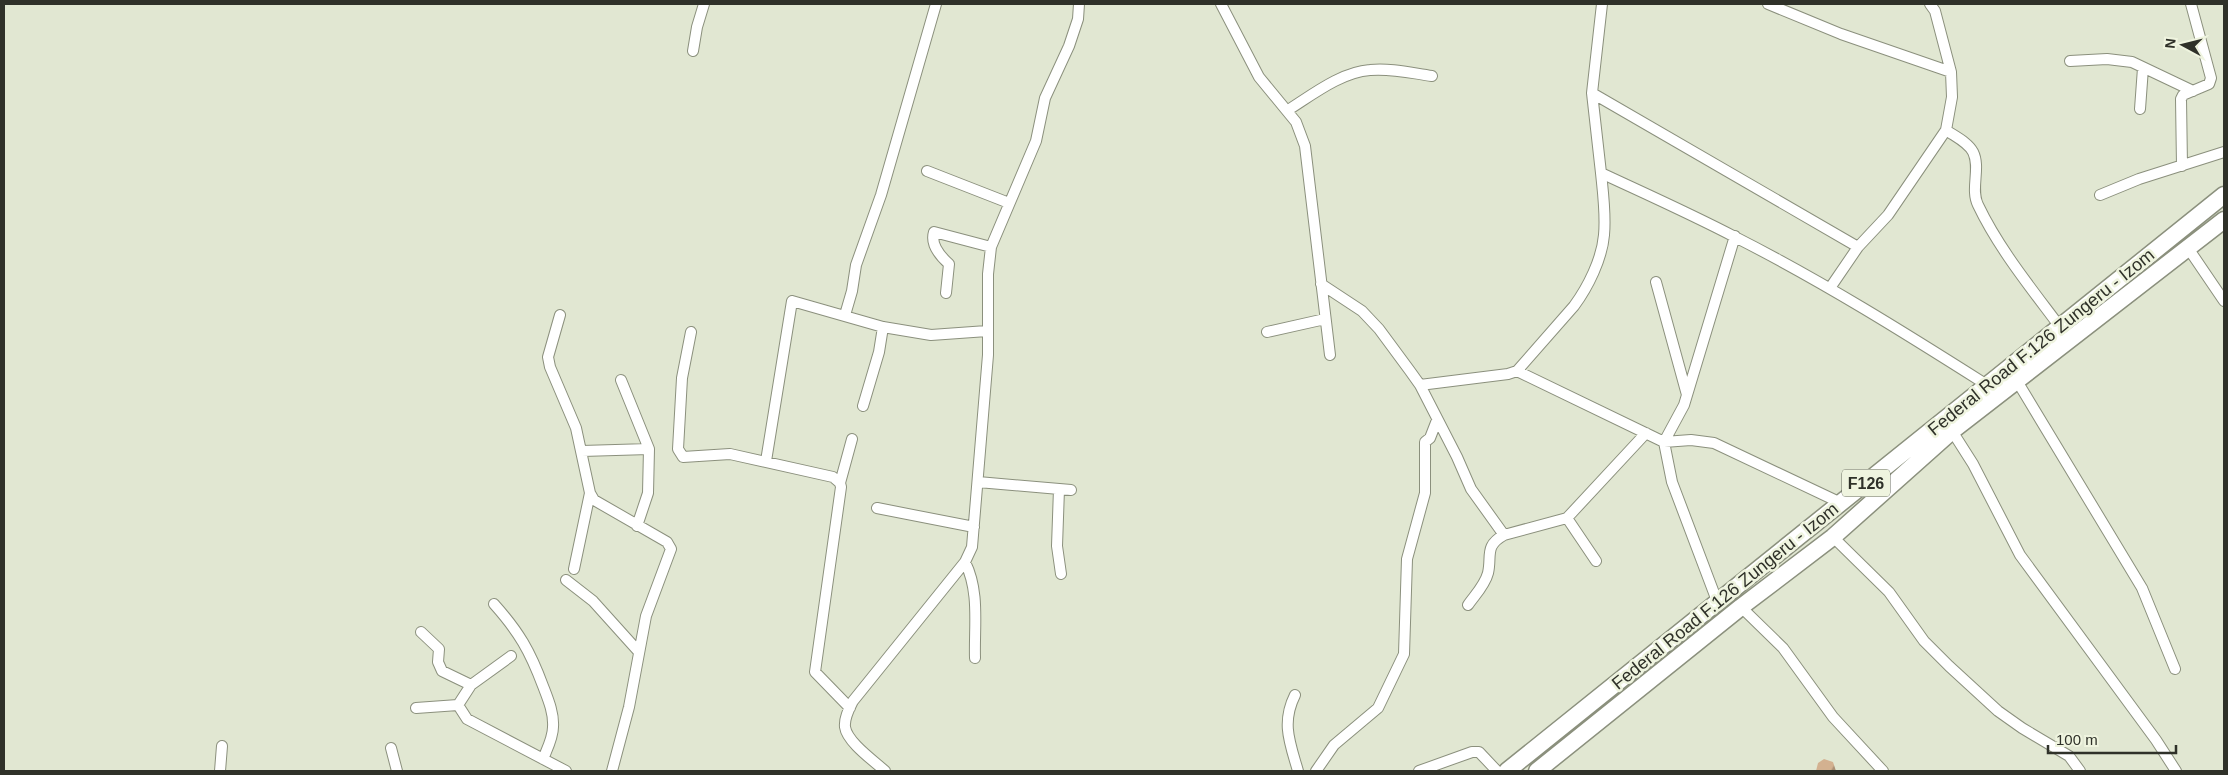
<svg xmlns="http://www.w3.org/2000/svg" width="2228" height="775" font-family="Helvetica,sans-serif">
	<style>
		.forest { fill: url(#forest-firs) }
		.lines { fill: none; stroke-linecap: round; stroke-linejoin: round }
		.minor-casing { stroke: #8b907d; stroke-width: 12 }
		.primary-casing { stroke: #8b907d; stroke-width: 19 }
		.minor { stroke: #fff; stroke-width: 10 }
		.primary { stroke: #fff; stroke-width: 16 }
		.labels { text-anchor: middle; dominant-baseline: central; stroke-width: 5; stroke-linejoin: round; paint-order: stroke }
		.shield { fill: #eff4df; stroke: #696c60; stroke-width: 1 }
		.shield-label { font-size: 16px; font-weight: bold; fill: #2f3129 }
		.street-label { font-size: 18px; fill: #2f3129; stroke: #eff4df }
	</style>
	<defs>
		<pattern id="forest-firs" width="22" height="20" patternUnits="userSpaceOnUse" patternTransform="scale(1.25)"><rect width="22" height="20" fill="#d3b190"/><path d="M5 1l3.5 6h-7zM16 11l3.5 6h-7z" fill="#ac9176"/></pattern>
	</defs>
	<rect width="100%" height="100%" fill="#e1e7d2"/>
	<path class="forest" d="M1824 759 1833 762 1836 771H1816L1818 763Z"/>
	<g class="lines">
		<defs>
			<path id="minor" d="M1221 4 1259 77 1296 122 1305 146 1330 355
				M1602 4 1592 93 1601 173C1646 194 1691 214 1735 237 1822 281 1905 333 1987 385
				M1768 4 1841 34 1951 72
				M693 51 697 27 704 4
				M2070 61 2107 59 2132 62 2193 91
				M1592 93 1858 247
				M2140 109 2143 68
				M1288 110C1312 95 1341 72 1370 70 1391 68 1411 73 1432 76
				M1946 130C1954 136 1968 142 1973 152 1981 168 1970 189 1978 205 1999 249 2031 288 2060 327
				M2182 166 2181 99 2183 95 2209 84 2211 78 2191 4
				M927 171 1009 203
				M2100 195 2139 179 2224 152
				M2188 248 2224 301
				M1656 282 1687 395
				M1321 284 1362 311 1379 329 1410 371 1420 385 1457 457 1471 489 1504 535
				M1830 288 1858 247 1888 215 1946 130 1952 97 1951 72 1935 11 1930 4
				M946 293 949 264C940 256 930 245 934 232L991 247
				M560 315 548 357 550 367 576 428 590 493 594 500 667 542 671 549 646 616 629 707 612 771
				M845 315 852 291 856 265 881 195 936 4
				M691 332 682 378 678 449 683 457 730 454 833 477 840 483 841 487 815 672 850 708
				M1267 332 1325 319
				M1517 371 1664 442 1691 440 1714 443 1841 503
				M621 380 649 449 648 493 637 526
				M2017 381 2142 588 2175 669
				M1420 385 1508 374 1517 371 1574 306C1588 287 1602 259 1604 235 1606 214 1603 193 1601 173
				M863 406 879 352 883 327
				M1952 431 1973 464 2020 555 2156 740 2176 771
				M582 451 649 449
				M766 461 792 301 883 327 931 335 987 331
				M978 482 1071 490
				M840 483 852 439
				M1059 489 1057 546 1061 574
				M877 508 974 527
				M1833 537 1889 592 1924 641 1949 666 1998 711 2022 728 2069 756 2080 771
				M1596 561 1567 518 1646 433
				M965 562C980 592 974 626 975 658
				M574 569 590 493
				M566 580 593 601 638 651
				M1717 601 1672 482 1664 442 1684 405 1735 236
				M494 604C519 632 530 651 543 686 548 699 554 713 553 727 553 738 547 749 543 759
				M1468 605C1475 595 1485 585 1488 573 1492 556 1484 546 1504 535L1567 518
				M1741 607 1783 648 1833 717 1883 771
				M421 632 439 649 438 662 442 671 471 685
				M1295 695C1281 723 1290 743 1298 771
				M458 705 467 719 566 771
				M458 705 471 685 511 656
				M416 708 458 705
				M391 748 397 771
				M220 771 222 746
				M885 771C874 761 847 742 845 727 844 718 849 709 853 701L965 562 972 547 988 355V274L991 247 1036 141 1045 98 1069 46 1078 19 1079 4
				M1316 771 1334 745 1378 708 1404 654 1407 559 1425 493V442L1430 438 1437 420
				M1419 771 1472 752H1479L1497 771"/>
			<path id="primary" d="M1507 771 2224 195
				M1537 771 1741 607 1833 537 1952 431 2224 220"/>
		</defs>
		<use href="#minor" class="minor-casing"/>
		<use href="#primary" class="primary-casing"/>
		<use href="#minor" class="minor"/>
		<use href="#primary" class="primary"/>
	</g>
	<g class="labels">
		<rect class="shield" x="1842" y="469.5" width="48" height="27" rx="4"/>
		<g class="shield-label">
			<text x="1866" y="483">F126</text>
		</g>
		<g class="street-label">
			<text transform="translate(2041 342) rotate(-39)">Federal Road F.126 Zungeru - Izom</text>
			<text transform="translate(1725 596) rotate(-39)">Federal Road F.126 Zungeru - Izom</text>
		</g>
	</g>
	<rect width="2228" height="775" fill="none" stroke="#2f3129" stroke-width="10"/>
	<g transform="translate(2183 45) rotate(277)" stroke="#eff4df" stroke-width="4" paint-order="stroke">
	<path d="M0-4L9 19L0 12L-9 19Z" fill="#2f3129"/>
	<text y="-8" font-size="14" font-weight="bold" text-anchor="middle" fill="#2f3129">N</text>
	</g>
	<path d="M2048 745v8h128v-8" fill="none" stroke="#2f3129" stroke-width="2.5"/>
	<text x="2056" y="745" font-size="15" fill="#2f3129" stroke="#eff4df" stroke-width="4" paint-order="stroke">100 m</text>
</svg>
